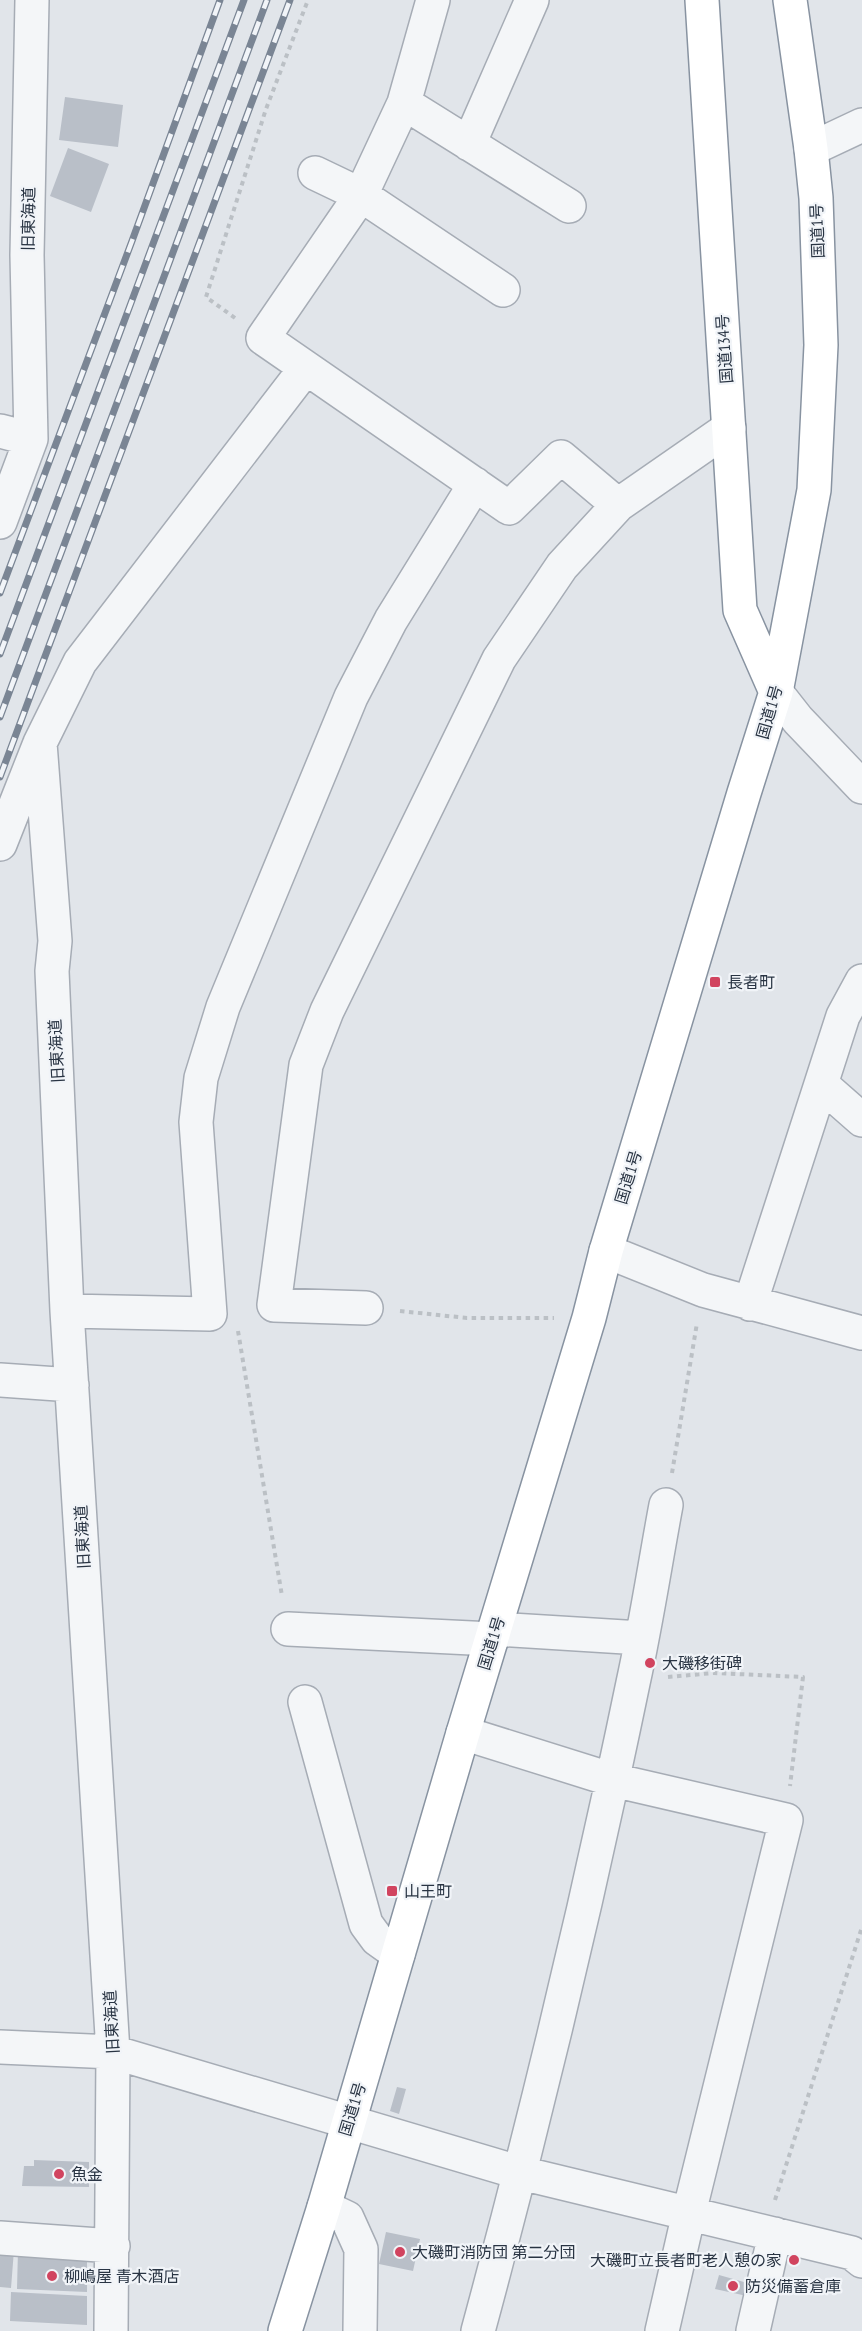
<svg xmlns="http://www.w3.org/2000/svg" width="862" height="2331" font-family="'PT Sans Narrow','Noto Sans JP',sans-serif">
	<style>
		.building { fill: #b9bfc8 }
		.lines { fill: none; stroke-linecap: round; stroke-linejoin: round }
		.minor-casing { stroke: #a6acb5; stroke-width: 36 }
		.highway-casing { stroke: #8893a1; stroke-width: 36 }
		.path { stroke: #bbc0c5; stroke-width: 4; stroke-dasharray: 4.5 4.5; stroke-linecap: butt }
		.minor { stroke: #f4f6f8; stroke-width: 33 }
		.highway { stroke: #fff; stroke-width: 33 }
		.rail-casing { stroke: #7a8594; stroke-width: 7 }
		.rail { stroke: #f1f4f8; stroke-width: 4.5; stroke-dasharray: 14; stroke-linecap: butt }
		.poi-dot { fill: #d1445f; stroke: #f1f4f8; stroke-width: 2 }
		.labels { text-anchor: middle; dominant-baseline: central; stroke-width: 4.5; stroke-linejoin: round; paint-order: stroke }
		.street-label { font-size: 16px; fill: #293443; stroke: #f1f4f8 }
		.poi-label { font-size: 16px; fill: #293443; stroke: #f1f4f8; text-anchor: start }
	</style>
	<rect width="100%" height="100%" fill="#e1e5ea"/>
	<path class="building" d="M65 97 123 105 118 147 59 140Z
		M68 148 109 164 91 212 50 196Z
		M397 2087 406 2089 399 2114 390 2111Z
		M34 2160 89 2162V2187L22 2186 24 2166H34Z
		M386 2232 420 2239 413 2271 379 2264Z
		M0 2249 14 2250 11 2288 0 2287Z
		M18 2250 63 2256V2260H87V2292L17 2289Z
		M719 2275 751 2284 747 2296 715 2289Z
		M11 2292 87 2296V2325L10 2321Z"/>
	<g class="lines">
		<defs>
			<path id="minor" d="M433 0 404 103 361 195 263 338 509 508 561 457 618 505
				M404 103 569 206
				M469 144 532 0
				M811 149 862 125
				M315 173 361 195 503 290
				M0 431 31 439
				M0 522 31 439 27 255 32 0
				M776 692 798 720 862 787
				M40 743 55 941 52 971 67 1311 113 2052 111 2331
				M0 844 40 743 80 662 305 369
				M821 1084 862 1120
				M606 1251 703 1290 862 1333
				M750 1304 843 1016 862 981
				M366 1308 274 1305 306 1065 327 1011 499 659 562 566 618 505 729 428
				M67 1311 210 1314 196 1122 201 1078 223 1007 351 697 391 620 475 484
				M0 1380 72 1385
				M288 1629 492 1639
				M495 1629 641 1638
				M305 1702 366 1924 377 1939 398 1954
				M463 1733 613 1780 786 1820 689 2213 662 2331
				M0 2047 113 2052 521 2173 852 2253 862 2261
				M324 2207 347 2218 361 2249 360 2331
				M0 2238 113 2246
				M478 2331C536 2117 588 1900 633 1683 646 1624 655 1564 666 1505
				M753 2331 775 2234"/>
			<path id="highway" d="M702 0 740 610 776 692
				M285 2331 324 2207 463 1733 589 1318 606 1251 744 793 776 692 814 490 821 345 816 198 811 149 790 0"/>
		</defs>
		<use href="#minor" class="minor-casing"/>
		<use href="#highway" class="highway-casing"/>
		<path class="path" d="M235 318 206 297 266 109 308 0
			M400 1311 467 1318H554
			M238 1331 282 1596
			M672 1473 697 1323
			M668 1677 714 1673 803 1677 790 1786
			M775 2200 862 1927"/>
		<use href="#minor" class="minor"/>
		<use href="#highway" class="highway"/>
		<defs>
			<path id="rail" d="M0 593 132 241 220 0
				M0 654 244 0
				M0 717 267 0
				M0 777 290 0"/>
		</defs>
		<use href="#rail" class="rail-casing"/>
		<use href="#rail" class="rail"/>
	</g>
	<g class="poi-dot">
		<rect x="709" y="976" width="12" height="12" rx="3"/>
		<circle cx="650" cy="1663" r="6"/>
		<rect x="386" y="1885" width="12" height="12" rx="3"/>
		<circle cx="59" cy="2174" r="6"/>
		<circle cx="400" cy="2252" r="6"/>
		<circle cx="794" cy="2260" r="6"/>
		<circle cx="52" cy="2276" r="6"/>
		<circle cx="733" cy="2286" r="6"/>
	</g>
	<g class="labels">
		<g class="street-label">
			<text transform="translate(28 219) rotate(-89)">旧東海道</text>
			<text transform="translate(817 231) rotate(-92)">国道1号</text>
			<text transform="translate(724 349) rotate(-94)">国道134号</text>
			<text transform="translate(769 712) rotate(-74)">国道1号</text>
			<text transform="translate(56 1051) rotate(-93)">旧東海道</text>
			<text transform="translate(628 1177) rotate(-73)">国道1号</text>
			<text transform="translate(82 1537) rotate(-93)">旧東海道</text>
			<text transform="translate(491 1643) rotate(-73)">国道1号</text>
			<text transform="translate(111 2022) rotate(-93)">旧東海道</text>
			<text transform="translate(352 2109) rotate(-73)">国道1号</text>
		</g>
		<g class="poi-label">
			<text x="727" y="982">長者町</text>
			<text x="662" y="1663">大磯移街碑</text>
			<text x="404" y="1891">山王町</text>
			<text x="71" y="2174">魚金</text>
			<text x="412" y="2252">大磯町消防団 第二分団</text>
			<text x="782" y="2260" text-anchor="end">大磯町立長者町老人憩の家</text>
			<text x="64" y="2276">柳嶋屋 青木酒店</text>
			<text x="745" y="2286">防災備蓄倉庫</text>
		</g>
	</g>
</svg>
